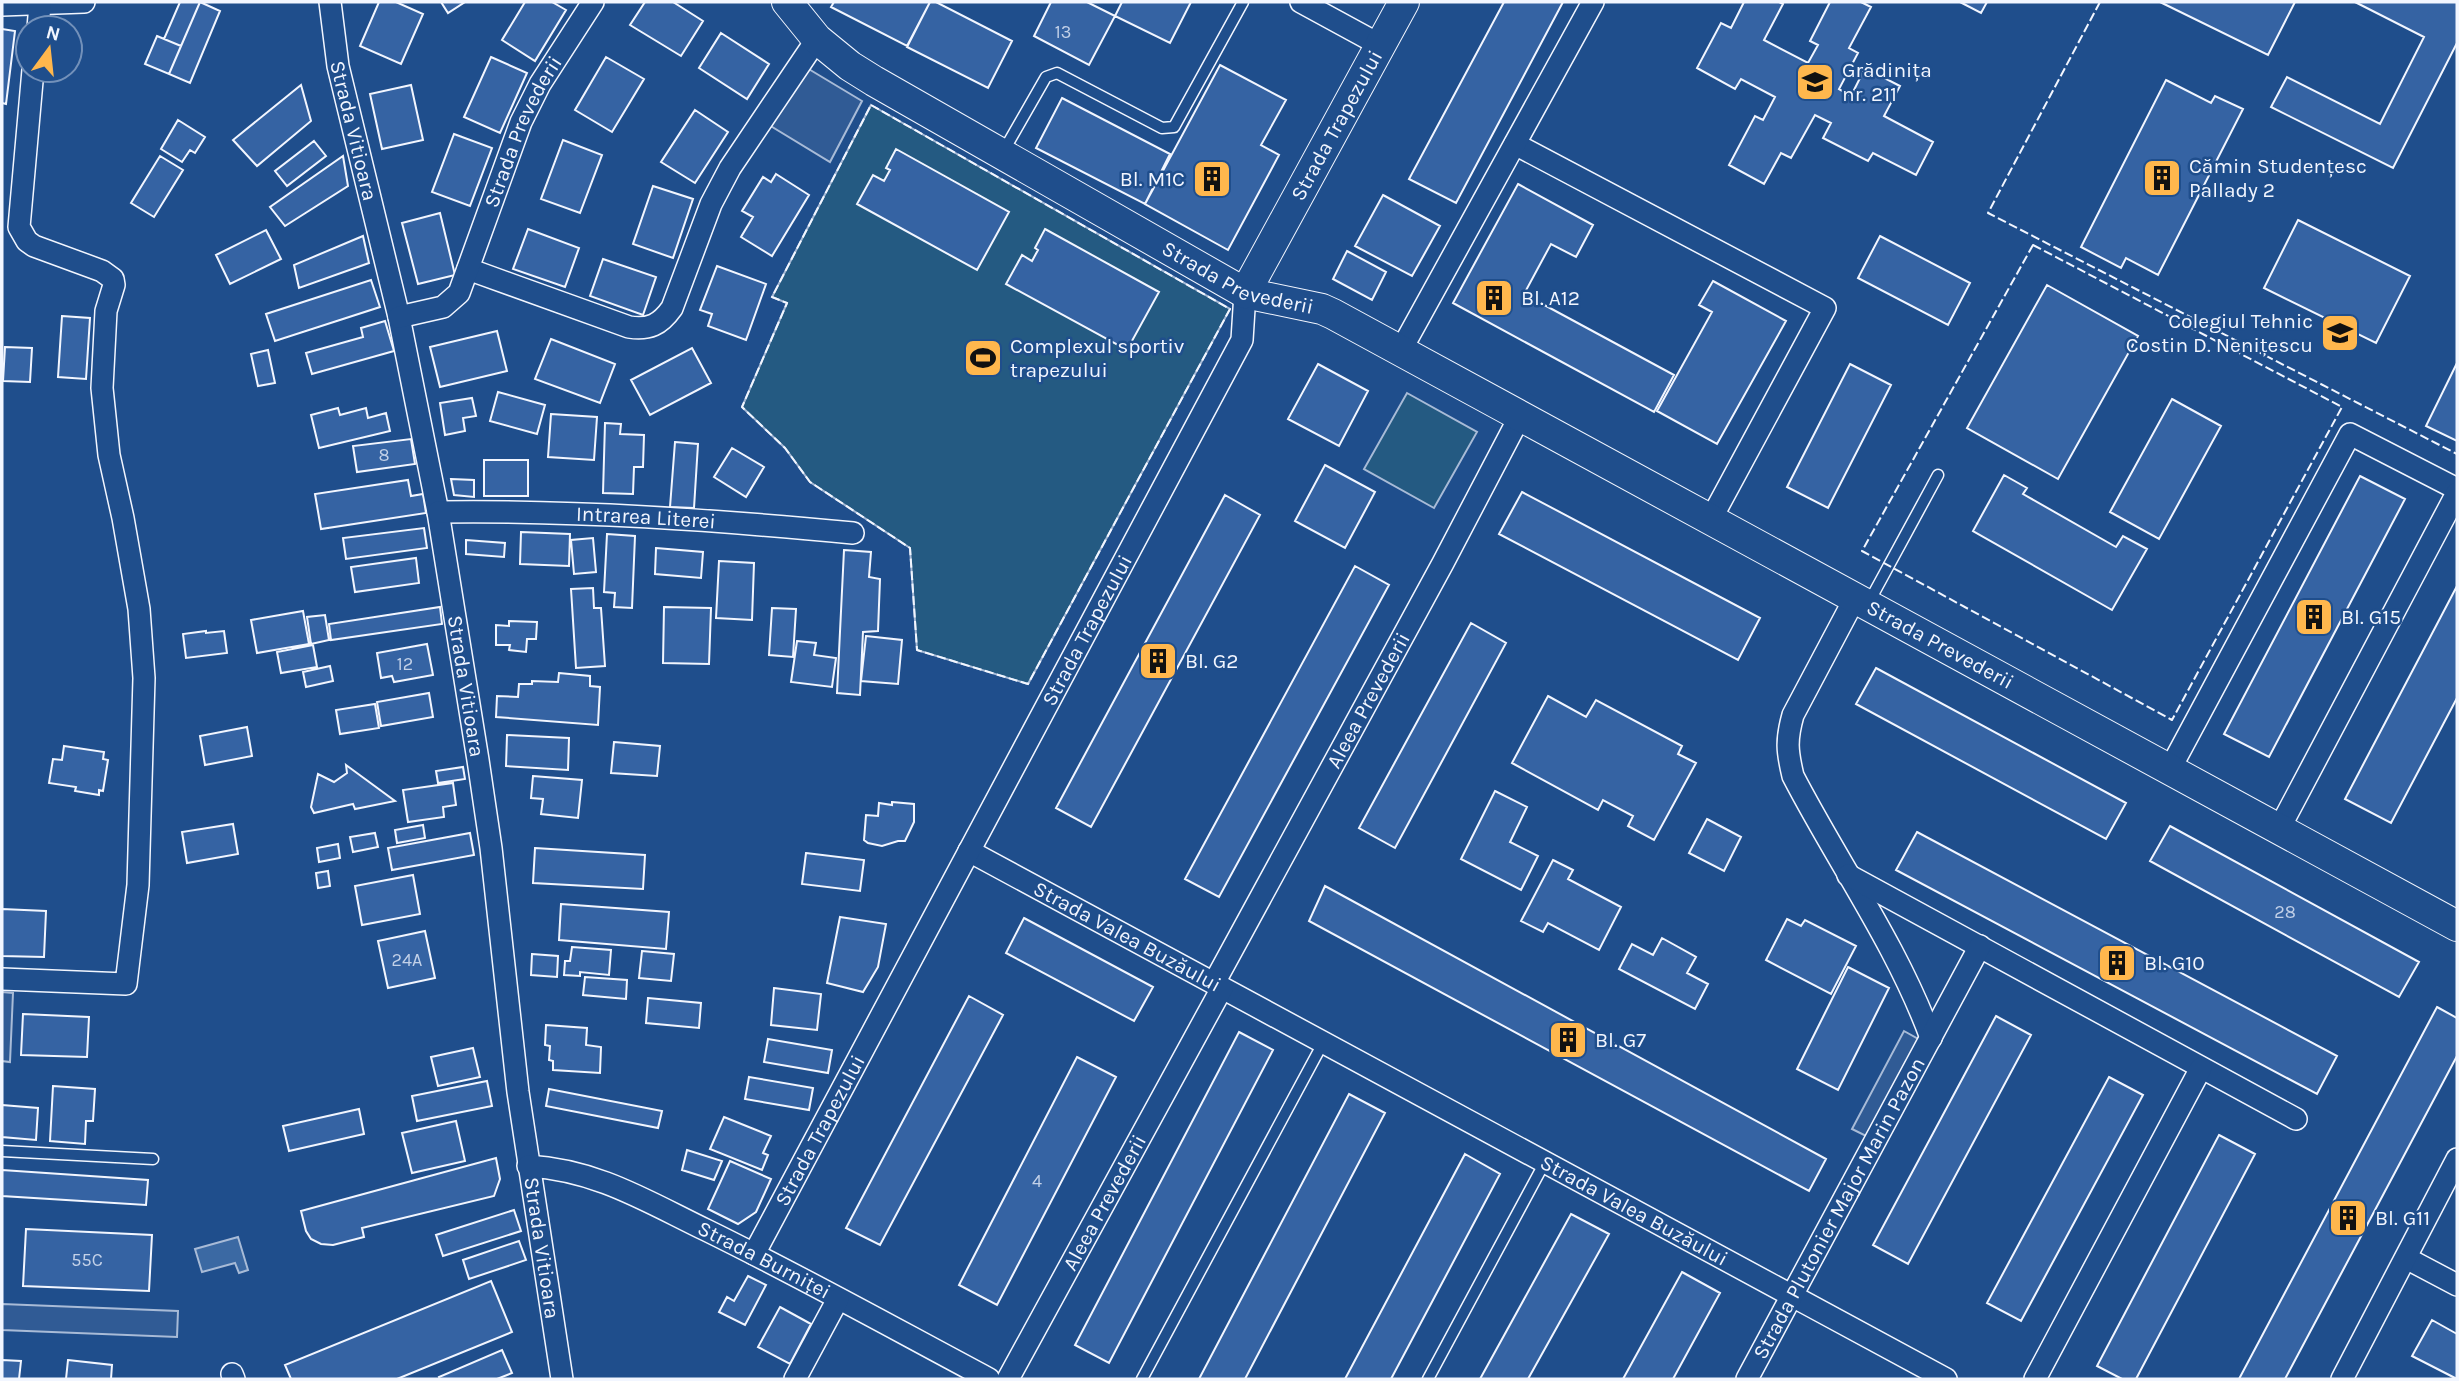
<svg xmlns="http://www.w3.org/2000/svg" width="2459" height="1381" font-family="Karla,sans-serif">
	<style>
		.green { fill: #245a82; stroke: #a8bbd7; stroke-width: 2 }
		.parking { fill: #305b95; stroke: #a8bbd7; stroke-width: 2 }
		.water { fill: #3b69a3; stroke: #a8bbd7; stroke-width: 2 }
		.building { fill: #3563a3; stroke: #f2f6ff; stroke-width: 2 }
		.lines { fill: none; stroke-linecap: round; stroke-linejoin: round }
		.lane-casing { stroke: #f2f6ff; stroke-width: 13 }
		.street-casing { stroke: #f2f6ff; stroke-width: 24 }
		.secondary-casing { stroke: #f2f6ff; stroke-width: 32 }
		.lane { stroke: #1f4e8c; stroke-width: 10 }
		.street { stroke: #1f4e8c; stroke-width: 21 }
		.secondary { stroke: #1f4e8c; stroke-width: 30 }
		.fence { stroke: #f2f6ff; stroke-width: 2; stroke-dasharray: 9 3.5; stroke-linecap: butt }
		.labels { text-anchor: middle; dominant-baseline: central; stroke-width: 5; stroke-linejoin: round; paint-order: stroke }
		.number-label { font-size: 18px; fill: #c3d1e8 }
		.poi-label { font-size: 21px; fill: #f2f6ff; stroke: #1f4e8c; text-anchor: start }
		.street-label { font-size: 21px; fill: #f2f6ff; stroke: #1f4e8c }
	</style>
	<rect width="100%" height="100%" fill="#1f4e8c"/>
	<path class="green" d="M871 105 1230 309 1028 684 917 650 910 548 810 482 785 448 742 407 787 303 772 297Z
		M1407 393 1477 432 1434 508 1364 469Z"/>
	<path class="parking" d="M807 68 862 101 830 162 769 125Z
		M2 992 13 993 10 1062 2 1061Z
		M1904 1031 1920 1040 1868 1137 1852 1129Z
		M2 1304 178 1311 177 1337 2 1330Z"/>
	<path class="water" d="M238 1237 248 1270 239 1273 235 1263 202 1272 195 1249Z"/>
	<path class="building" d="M180 2H200L181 46 164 39Z
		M200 2 220 11 190 83 169 74Z
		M379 2H396L423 14 401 64 360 46Z
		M441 2H465L448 13Z
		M525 2H552L566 10 535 61 502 40Z
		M645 2H673L703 21 681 56 630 25Z
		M834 2H930L907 46 831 7Z
		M930 2H936L1012 41 988 88 907 47Z
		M1051 2H1087L1115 16 1089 65 1034 36Z
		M1122 2H1191L1170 43 1115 16Z
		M1504 2H1563L1456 203 1409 179Z
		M1744 2H1779L1783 4 1764 40 1808 63 1818 45 1810 41 1830 2H1861L1871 7 1849 48 1858 53 1839 89 1851 96 1865 68 1900 86 1884 116 1933 142 1916 175 1873 153 1868 161 1823 138 1831 123 1815 115 1791 158 1781 153 1764 184 1729 165 1755 116 1763 120 1775 97 1741 79 1735 89 1697 68 1721 23 1731 28Z
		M1960 2H1987L1981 13Z
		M2160 2H2295L2268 55Z
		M2355 2H2457V43L2393 168 2271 107 2287 77 2380 124 2424 37Z
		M2 29 15 31 6 104 2 103Z
		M721 33 769 64 747 99 699 68Z
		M157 36 181 46 169 74 145 64Z
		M491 57 527 73 500 133 464 117Z
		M606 57 644 79 612 132 575 110Z
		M1220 65 1286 100 1261 145 1279 155 1228 250 1145 204Z
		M2166 80 2211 103 2215 96 2243 109 2158 275 2126 258 2121 268 2081 247Z
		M301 85 311 121 257 166 233 140Z
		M411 85 423 140 382 149 370 94Z
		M1062 98 1170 154 1145 204 1036 148Z
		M695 110 728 132 695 183 661 162Z
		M178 120 205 137 195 153 190 150 182 162 161 149Z
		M454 134 492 148 470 206 432 192Z
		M563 140 602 155 580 213 541 199Z
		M314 141 326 156 287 186 275 171Z
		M896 149 1009 212 977 270 857 204 873 175 884 181 890 170 886 168Z
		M160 156 183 170 154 217 131 203Z
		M343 156 348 186 285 226 270 207Z
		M776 174 809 195 772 256 741 237 753 217 742 211 763 177 771 182Z
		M1518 184 1593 225 1576 257 1551 244 1524 294 1674 375 1654 412 1453 303Z
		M653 186 693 199 673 258 633 244Z
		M1383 195 1440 226 1412 276 1355 246Z
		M440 213 455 275 418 284 402 223Z
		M2298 220 2410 276 2376 343 2264 288Z
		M528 229 579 248 565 287 513 269Z
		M1045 229 1159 292 1127 350 1006 284 1022 255 1032 261 1038 250 1035 248Z
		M266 230 281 259 230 284 216 255Z
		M363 236 369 263 299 288 294 265Z
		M1880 236 1970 283 1948 325 1858 278Z
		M1347 251 1386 272 1372 300 1333 279Z
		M603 259 656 277 643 315 590 296Z
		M717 266 766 284 746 340 708 326 712 314 700 310Z
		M371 280 380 307 275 341 266 314Z
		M1713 281 1786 321 1717 444 1657 411 1712 312 1699 305Z
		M2047 285 2138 336 2058 479 1967 428Z
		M62 316 90 318 86 379 58 377Z
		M385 321 394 351 312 374 306 353 363 337 361 328Z
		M497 331 507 371 440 387 430 347Z
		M551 339 615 364 600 403 535 379Z
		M5 347 32 348 30 382 3 381Z
		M692 348 711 383 650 415 631 380Z
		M268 350 275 383 258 386 251 354Z
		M2457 363V441L2426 426Z
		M1318 364 1368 391 1339 446 1288 419Z
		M1850 364 1891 385 1828 508 1787 487Z
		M498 392 545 405 537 434 490 421Z
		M472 398 476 416 463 418 465 431 445 435 440 403Z
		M2172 399 2221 426 2159 539 2110 512Z
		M338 408 340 415 366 408 368 418 386 413 390 431 319 448 311 415Z
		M551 414 597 417 594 460 548 457Z
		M605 423 621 424 620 434 644 435 643 467H634L633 494 603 493Z
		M411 439 415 464 357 472 353 446Z
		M675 442 698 444 694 508 670 507Z
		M732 448 764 467 746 497 714 477Z
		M484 460H528V496H484Z
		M1325 465 1375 492 1345 548 1295 521Z
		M2004 475 2027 488 2023 494 2116 547 2123 536 2147 549 2112 610 1973 531Z
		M2360 476 2405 499 2269 757 2224 734Z
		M451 479 474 480V497L454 495Z
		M408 480 411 496 423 494 426 513 321 529 315 494Z
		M1522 492 1760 618 1738 660 1499 534Z
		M1225 495 1260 515 1091 827 1056 808Z
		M424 528 427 548 346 559 343 538Z
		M521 532 570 534 569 566 520 564Z
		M607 534 635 536 632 608 614 607 615 593 604 592Z
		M593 538 596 572 574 574 571 540Z
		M466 540 505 543 504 557 466 554Z
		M656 548 703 552 701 578 655 574Z
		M844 550 871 552 869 577 880 579 878 631 863 632 860 695 837 693Z
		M416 558 419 583 355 592 351 567Z
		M719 561 754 563 752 620 716 618Z
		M1355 566 1389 585 1219 897 1185 879Z
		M2457 586V698L2391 823 2345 799Z
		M593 588 594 608H601L605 666 576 668 571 589Z
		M440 607 442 624 331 640 329 624Z
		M664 607 711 608 709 664 663 663Z
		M772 608 796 609 793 657 769 655Z
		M303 611 309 644 257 653 251 620Z
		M325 615 329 640 311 644 307 617Z
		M509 621 537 622 536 639H527L526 652 509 650 510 645H496V625L509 626Z
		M1471 623 1506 643 1395 848 1359 828Z
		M206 631V633L224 631 227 653 186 658 183 634Z
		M866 636 902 640 898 684 861 681Z
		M797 641 816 643 814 655 836 658 832 687 791 682Z
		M427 644 433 675 394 682 392 676 381 678 377 653Z
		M313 645 317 667 281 673 277 652Z
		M330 666 333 681 306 687 303 672Z
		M1876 668 2126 803 2106 839 1856 704Z
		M559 673 590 676V686L600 687 598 725 496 717 497 696 518 697 519 684H532V681L558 682Z
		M429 693 433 717 381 726 377 702Z
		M1548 696 1586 717 1596 700 1682 746 1678 754 1696 763 1654 840 1628 826 1633 816 1603 800 1598 810 1512 763Z
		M375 704 379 728 340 734 336 710Z
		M247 727 252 756 205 765 200 736Z
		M507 735 569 738 568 770 506 766Z
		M614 742 660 746 657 776 611 773Z
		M64 746 104 752 103 759 108 760 103 791 99 790V795L75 791 76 787 49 783 53 759 62 760Z
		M346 765 395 801 355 809 353 804 314 813 311 807 318 774 334 782 347 773Z
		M463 767 465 779 438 783 436 771Z
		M533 776 582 780 578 818 541 814 543 799 531 798Z
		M453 783 456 805 443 807 444 817 408 822 403 790Z
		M1495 791 1527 807 1510 842 1538 856 1521 890 1461 859Z
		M892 802 914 804V822L905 841H898L882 846 868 843 864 840 866 815 878 816 879 803 892 805Z
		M1707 819 1741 837 1724 871 1689 853Z
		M233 824 238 854 187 863 182 832Z
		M423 825 425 838 397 843 395 830Z
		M2170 826 2419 962 2399 997 2150 861Z
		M1917 832 2337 1056 2317 1094 1896 870Z
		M375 833 378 847 353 852 350 837Z
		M470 833 474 855 392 870 388 848Z
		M338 844 340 858 319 862 317 848Z
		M535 848 645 855 643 889 533 883Z
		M806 853 864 860 860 891 802 884Z
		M1553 860 1573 870 1568 879 1621 907 1599 950 1548 923 1543 932 1521 921Z
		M328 871 330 886 318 888 316 873Z
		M413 875 420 914 362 925 355 886Z
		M1325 886 1826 1159 1809 1191 1309 921Z
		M561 904 669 912 666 949 559 940Z
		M2 909 46 911 44 957 2 956Z
		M840 917 886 924 878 967 863 992 827 983Z
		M1024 918 1153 987 1134 1021 1006 953Z
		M1787 919 1801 926 1805 920 1856 946 1831 994 1766 960Z
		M425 931 435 978 388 988 378 941Z
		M1662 938 1696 957 1687 973 1708 984 1695 1009 1619 969 1632 944 1653 955Z
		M572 947 611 950 609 975 580 972V976L564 975 565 961H570Z
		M642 951 674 954 671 981 639 978Z
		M532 954 558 956 557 977 531 975Z
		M1848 967 1889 988 1838 1090 1797 1069Z
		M585 977 627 980 626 999 583 995Z
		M774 988 821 994 817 1030 771 1025Z
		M969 996 1003 1015 880 1245 846 1228Z
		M648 998 701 1003 699 1028 646 1023Z
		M2437 1007 2457 1018V1056L2285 1379H2239Z
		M23 1014 89 1017 87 1057 21 1055Z
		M1996 1016 2031 1035 1908 1264 1873 1245Z
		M546 1025 587 1028 586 1045 601 1047 600 1073 553 1070V1061L549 1060 550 1046 545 1045Z
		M1239 1032 1273 1050 1109 1363 1075 1345Z
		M768 1039 832 1050 828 1073 764 1062Z
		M473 1048 480 1077 438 1086 431 1057Z
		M1077 1057 1116 1077 997 1305 959 1285Z
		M749 1077 813 1088 809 1110 745 1099Z
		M2109 1077 2143 1095 2021 1321 1987 1303Z
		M487 1081 492 1106 417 1121 412 1096Z
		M53 1086 95 1089 93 1121H86L85 1144 50 1141Z
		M549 1089 662 1111 658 1128 546 1106Z
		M1349 1094 1385 1113 1245 1379H1199Z
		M2 1105 38 1108 36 1140 2 1137Z
		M359 1109 364 1134 289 1151 283 1126Z
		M724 1117 771 1136 763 1153 768 1155 762 1170 710 1149Z
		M456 1121 465 1161 412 1173 402 1133Z
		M2219 1135 2255 1154 2136 1379H2122L2097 1366Z
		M687 1150 722 1161 714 1180 682 1170Z
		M1465 1154 1500 1174 1391 1379H1345Z
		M496 1158 500 1179 494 1196 362 1228 364 1237 333 1245 321 1244 311 1239 306 1231 301 1211Z
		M730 1161 771 1179 756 1212 738 1224 708 1209Z
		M2 1170 148 1180 146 1205 2 1196Z
		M514 1210 521 1231 443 1256 436 1235Z
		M1571 1214 1609 1234 1528 1379H1480Z
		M26 1229 152 1235 149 1291 23 1286Z
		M519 1241 526 1260 469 1279 463 1260Z
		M1682 1272 1720 1293 1673 1379H1623Z
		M748 1276 766 1285 745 1325 719 1312 727 1297 734 1301Z
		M491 1281 512 1332 397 1379H291L285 1365Z
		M780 1307 811 1324 790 1364 758 1347Z
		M2432 1320 2457 1334V1379L2412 1356Z
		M502 1350 512 1373 497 1379H440L439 1377Z
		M2 1360 21 1361 19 1379H2Z
		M68 1360 112 1365 111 1379H66Z"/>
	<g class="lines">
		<defs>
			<path id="lane" d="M1003 152 1046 77 1057 73 1162 128 1174 127 1243 2
				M1869 602 1938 475
				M2 1151 153 1159
				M1142 1379 1323 1043
				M1428 1379 1545 1162"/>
			<g id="street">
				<path id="s1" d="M330 2 338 66 399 317 438 512 478 760 491 848 518 1092 562 1379"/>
				<path d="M1301 2 1380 45"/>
				<path d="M2 5 84 2"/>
				<path d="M38 28 40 4"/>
				<path d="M1515 144 1825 308 1711 519"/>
				<path d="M468 269 629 327C649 330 660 325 672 308L711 204 730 168 817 39"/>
				<path id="s2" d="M399 317 443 307 459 293 521 122 540 84 593 2"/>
				<path d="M1401 350 1593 2"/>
				<path id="s3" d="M438 512C576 510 715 520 853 533"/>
				<path d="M1855 598 1793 715C1786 740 1787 751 1793 776 1838 863 1897 945 1931 1038"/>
				<path d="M2170 769 2350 434 2457 489"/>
				<path d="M2279 829 2457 493"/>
				<path id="s4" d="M969 851 1946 1379"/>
				<path d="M1848 875 2296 1119"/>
				<path d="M2 979 126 984 138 885 144 678 139 609 123 518 109 455 102 388 106 311 114 285 113 279 102 271 34 246 27 241 19 227 33 70"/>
				<path id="s5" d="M1214 983 1443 563 1520 416"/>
				<path id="s6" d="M528 1166C597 1170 646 1201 706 1230 802 1277 895 1329 989 1379"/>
				<path id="s7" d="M754 1254 1242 340 1245 293"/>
				<path d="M2406 1258 2457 1285"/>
				<path d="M232 1374 234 1379"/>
				<path d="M795 1379 838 1299"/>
				<path id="s8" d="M1008 1379 1222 988"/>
				<path id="s9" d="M1747 1379 1980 946"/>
				<path d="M2035 1379 2201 1068"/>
				<path d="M2342 1379 2457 1159"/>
			</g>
			<g id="secondary">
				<path id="s10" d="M787 2 817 39 850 66 874 81 1245 293 1322 309 1333 314 2457 926"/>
				<path id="s11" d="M1245 293 1404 2"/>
			</g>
		</defs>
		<use href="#lane" class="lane-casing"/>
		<use href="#street" class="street-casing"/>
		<use href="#secondary" class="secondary-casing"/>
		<use href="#lane" class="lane"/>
		<use href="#street" class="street"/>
		<use href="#secondary" class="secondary"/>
		<path class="fence" d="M2100 2 1988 213 2457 454
			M871 105 1230 309 1028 684 917 650 910 548 810 482 785 448 742 407 787 303 772 297Z
			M2033 245 2342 407 2172 720 1862 551Z"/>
	</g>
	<defs>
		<symbol id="school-square" viewBox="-11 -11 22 22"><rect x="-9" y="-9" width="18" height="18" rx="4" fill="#ffb74d" stroke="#1f4e8c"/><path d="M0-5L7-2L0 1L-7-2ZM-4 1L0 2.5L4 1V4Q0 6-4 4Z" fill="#111"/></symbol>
		<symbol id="building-square" viewBox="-11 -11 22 22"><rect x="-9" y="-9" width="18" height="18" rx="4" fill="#ffb74d" stroke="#1f4e8c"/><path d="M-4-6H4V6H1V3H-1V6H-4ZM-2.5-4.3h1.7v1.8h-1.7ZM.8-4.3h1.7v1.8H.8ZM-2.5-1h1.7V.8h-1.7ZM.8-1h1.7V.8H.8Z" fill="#111"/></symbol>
		<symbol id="stadium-square" viewBox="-11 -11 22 22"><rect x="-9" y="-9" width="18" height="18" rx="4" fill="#ffb74d" stroke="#1f4e8c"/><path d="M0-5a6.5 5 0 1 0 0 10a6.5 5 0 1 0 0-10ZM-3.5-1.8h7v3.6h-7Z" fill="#111"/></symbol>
	</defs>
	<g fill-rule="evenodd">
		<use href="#school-square" x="1793" y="60" width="44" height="44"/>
		<use href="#building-square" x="2140" y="156" width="44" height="44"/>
		<use href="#building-square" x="1190" y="157" width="44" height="44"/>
		<use href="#building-square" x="1472" y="276" width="44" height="44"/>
		<use href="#school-square" x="2318" y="311" width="44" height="44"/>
		<use href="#stadium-square" x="961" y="336" width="44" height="44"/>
		<use href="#building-square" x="2292" y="595" width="44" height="44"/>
		<use href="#building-square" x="1136" y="639" width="44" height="44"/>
		<use href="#building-square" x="2095" y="941" width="44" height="44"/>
		<use href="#building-square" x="1546" y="1018" width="44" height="44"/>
		<use href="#building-square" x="2326" y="1196" width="44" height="44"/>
	</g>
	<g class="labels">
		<g class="number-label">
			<text x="1063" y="32">13</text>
			<text x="384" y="455">8</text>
			<text x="405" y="664">12</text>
			<text x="2285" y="912">28</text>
			<text x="407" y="960">24A</text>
			<text x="1037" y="1181">4</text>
			<text x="87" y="1260">55C</text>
		</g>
		<g class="poi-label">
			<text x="1842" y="70">Grădinița<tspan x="1842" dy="24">nr. 211</tspan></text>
			<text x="2189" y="166">Cămin Studențesc<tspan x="2189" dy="24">Pallady 2</tspan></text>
			<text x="1185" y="179" text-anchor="end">Bl. M1C</text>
			<text x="1521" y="298">Bl. A12</text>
			<text x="2313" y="321" text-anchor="end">Colegiul Tehnic<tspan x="2313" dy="24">Costin D. Nenițescu</tspan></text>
			<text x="1010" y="346">Complexul sportiv<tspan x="1010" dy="24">trapezului</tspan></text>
			<text x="2341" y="617">Bl. G15</text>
			<text x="1185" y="661">Bl. G2</text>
			<text x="2144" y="963">Bl. G10</text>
			<text x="1595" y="1040">Bl. G7</text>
			<text x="2375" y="1218">Bl. G11</text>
		</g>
		<g class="street-label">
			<text stroke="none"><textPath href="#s11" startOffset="191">Strada Trapezului</textPath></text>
			<text stroke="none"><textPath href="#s1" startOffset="131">Strada Vitioara</textPath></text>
			<text stroke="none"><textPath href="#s2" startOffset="240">Strada Prevederii</textPath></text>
			<text stroke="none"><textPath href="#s10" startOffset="534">Strada Prevederii</textPath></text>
			<text stroke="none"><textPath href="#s3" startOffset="208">Intrarea Literei</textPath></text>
			<text stroke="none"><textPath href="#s7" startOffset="707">Strada Trapezului</textPath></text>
			<text stroke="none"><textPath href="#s10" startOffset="1328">Strada Prevederii</textPath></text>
			<text stroke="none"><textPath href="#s1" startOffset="698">Strada Vitioara</textPath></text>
			<text stroke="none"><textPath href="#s5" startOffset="322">Aleea Prevederii</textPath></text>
			<text stroke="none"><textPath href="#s4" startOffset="180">Strada Valea Buzăului</textPath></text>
			<text stroke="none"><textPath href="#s7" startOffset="140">Strada Trapezului</textPath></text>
			<text stroke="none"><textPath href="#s8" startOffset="201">Aleea Prevederii</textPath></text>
			<text stroke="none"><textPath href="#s9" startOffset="194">Strada Plutonier Major Marin Pazon</textPath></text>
			<text stroke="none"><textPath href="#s4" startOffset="756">Strada Valea Buzăului</textPath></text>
			<text stroke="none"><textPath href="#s1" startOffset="1265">Strada Vitioara</textPath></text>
			<text stroke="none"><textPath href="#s6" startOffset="256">Strada Burniței</textPath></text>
		</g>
	</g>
	<rect width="2459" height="1381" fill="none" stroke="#f2f6ff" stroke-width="7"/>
	<g transform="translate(49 49) rotate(15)"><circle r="33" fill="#1f4e8c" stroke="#7391ba" stroke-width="2"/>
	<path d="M0-5L12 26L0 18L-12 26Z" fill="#ffb74d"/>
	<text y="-10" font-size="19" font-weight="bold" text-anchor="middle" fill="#f2f6ff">N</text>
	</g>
</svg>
